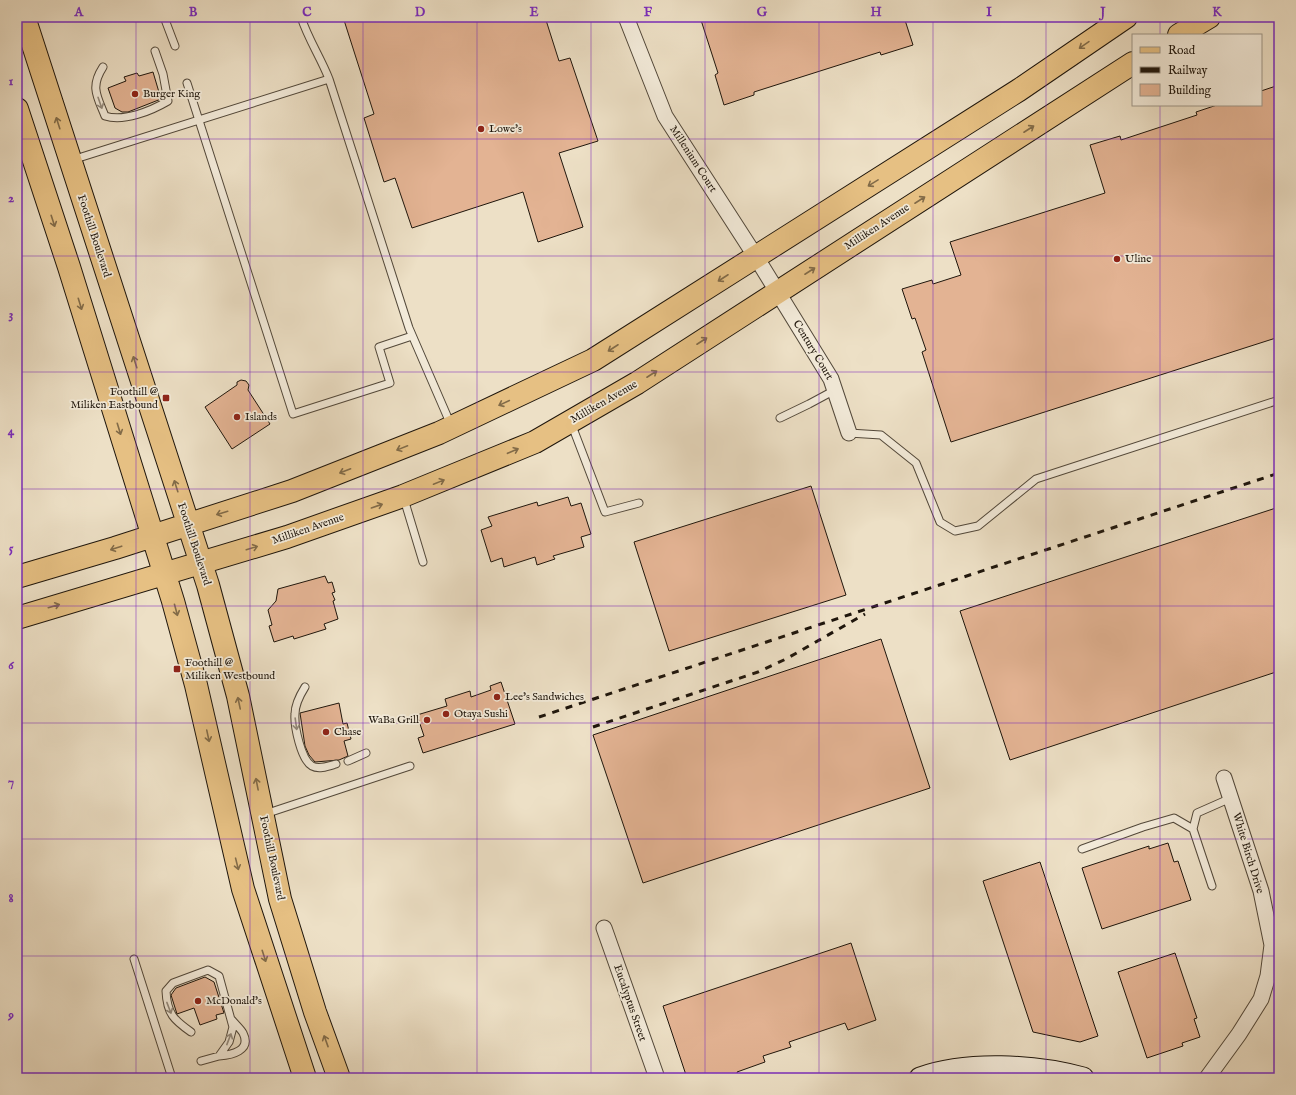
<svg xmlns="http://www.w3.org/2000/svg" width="1296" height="1095" font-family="'IM FELL English',serif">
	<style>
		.building { fill: #e3b393; stroke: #1f160c }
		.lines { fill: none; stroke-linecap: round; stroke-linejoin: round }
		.lane-casing { stroke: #52483a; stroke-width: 9 }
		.street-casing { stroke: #52483a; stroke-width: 17 }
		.secondary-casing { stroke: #1f160c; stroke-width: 23 }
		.primary-casing { stroke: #1f160c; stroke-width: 24 }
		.lane { stroke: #f3ebda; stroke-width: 7 }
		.street { stroke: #f3ebda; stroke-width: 15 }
		.secondary { stroke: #f3ebda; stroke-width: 21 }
		.primary { stroke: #e6c083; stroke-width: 22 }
		.rail { stroke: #1f160c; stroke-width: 3; stroke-dasharray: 7 7; stroke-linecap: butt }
		.oneway { stroke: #826b48 }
		.oneway2 { stroke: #948b7d }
		.grid { fill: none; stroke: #7b2cbf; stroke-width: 1; stroke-opacity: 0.55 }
		.poi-dot { fill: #8f2418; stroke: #f3ebda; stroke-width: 1.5 }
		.labels { text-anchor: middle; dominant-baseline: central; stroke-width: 3.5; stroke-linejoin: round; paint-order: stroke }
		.poi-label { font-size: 11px; fill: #1f160c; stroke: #f3ebda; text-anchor: start }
		.street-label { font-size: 11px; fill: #1f160c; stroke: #f3ebda }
		.neatline { fill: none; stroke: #7b2cbf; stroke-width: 1.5 }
		.grid-label { font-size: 13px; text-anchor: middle; font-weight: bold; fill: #7b2cbf }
	</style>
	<rect width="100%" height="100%" fill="#ede0c6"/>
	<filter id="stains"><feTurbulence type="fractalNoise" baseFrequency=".005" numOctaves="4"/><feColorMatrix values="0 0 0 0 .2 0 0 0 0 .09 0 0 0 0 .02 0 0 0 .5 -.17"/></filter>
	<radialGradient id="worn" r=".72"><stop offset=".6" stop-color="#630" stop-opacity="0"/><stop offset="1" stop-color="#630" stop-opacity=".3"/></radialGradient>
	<path class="building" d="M343 17H545L559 61 570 58 598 141 559 153 583 227 538 242 523 192 412 228 395 178 384 182 364 118 374 114Z
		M700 17H904L913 45 881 55 880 52 754 92V95L724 105 715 75 718 73Z
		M153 72 161 99 128 112H122L115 108 108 88 126 81 124 77 137 73 139 76Z
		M1279 85V337L951 442 922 352 926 350 915 318 912 319 902 289 932 280 933 284 961 275 950 242 1105 193 1090 145 1120 136 1121 140 1197 115 1196 112 1217 105H1261V91Z
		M241 380 246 381 249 385 248 390 270 424 232 449 205 407 237 385V382Z
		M811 486 846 595 669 651 634 542Z
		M568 497 571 506 581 503 591 534 581 537 584 547 553 556 555 559 537 565 535 557 504 567 502 558 491 562 481 530 492 526 488 517 537 502 538 506Z
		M1279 507V671L1010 760 960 611Z
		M325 576 328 583 332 582 335 592 332 593 335 600 333 601 338 619 324 624 326 629 294 639 293 636 274 642 269 626 272 625 268 610 276 601 278 589Z
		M881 639 930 788 643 883 593 735Z
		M501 682 515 724 423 753 418 738 424 736 417 715 447 706 445 699 470 691 471 697 491 690 490 686Z
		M339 703 343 724 347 723 351 739 344 741 348 756 339 760 315 762 309 755 305 746 300 713Z
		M1168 843 1174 862 1178 861 1191 900 1102 929 1082 868 1149 846V849Z
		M1040 862 1098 1036 1080 1042 1033 1032 983 881Z
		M851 943 876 1020 848 1030 845 1023 789 1042 791 1047 763 1056 765 1062 737 1072 739 1078H687L663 1006Z
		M1175 953 1197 1018 1194 1019 1200 1037 1182 1043 1183 1046 1147 1058 1118 972Z
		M205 977 214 982 224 1013 216 1015 217 1019 200 1025 194 1008 177 1014 171 995 176 988Z"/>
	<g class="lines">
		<defs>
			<path id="lane" d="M164 17 175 46
				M301 17C308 39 321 58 329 79L409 328 451 425
				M103 67C90 87 97 96 105 116 124 122 151 111 168 101L163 74 155 51
				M187 83 293 414 390 383 379 347 412 336
				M72 160 329 79
				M780 418 809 404 835 390
				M571 423 605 512 639 503
				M849 433 881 435 916 463 940 522 955 531 978 526 1036 479 1279 400
				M404 499 423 562
				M305 687C300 695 295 704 295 714 294 726 301 760 312 766 319 770 329 766 336 764
				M348 761 366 753
				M265 814 410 766
				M1082 849 1143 827 1174 818 1193 829
				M1212 886 1193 829 1197 813 1231 798
				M134 959 172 1078
				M191 1032C174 1020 167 1014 166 991L173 983 208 970 219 976 233 1027 229 1042 219 1056 201 1061
				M219 1056C231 1055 252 1051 243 1033 240 1028 235 1024 232 1020"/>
			<path id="street" d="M626 17 665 116 756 257 831 379 849 433
				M604 928 657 1078
				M1207 1078 1239 1034 1261 999 1268 976 1272 945 1261 891 1224 778"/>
			<path id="secondary" d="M920 1078C967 1061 1035 1065 1083 1078"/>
			<path id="primary" d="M24 17 208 585 238 696 280 899 315 1012 339 1078
				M1179 35 1209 17
				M17 109 69 267 173 601 196 685 243 889 305 1078
				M17 577 115 548 292 491 439 433 593 360 1019 90 1126 17
				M17 618 287 537 403 496 535 442 637 383 1133 63"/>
		</defs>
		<use href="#lane" class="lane-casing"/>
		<use href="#street" class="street-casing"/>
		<use href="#secondary" class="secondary-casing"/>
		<use href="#primary" class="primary-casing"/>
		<use href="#lane" class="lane"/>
		<use href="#street" class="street"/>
		<use href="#secondary" class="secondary"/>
		<use href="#primary" class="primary"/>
		<path class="rail" d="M539 717 1279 473
			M593 727 758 672 786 659 865 614"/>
	</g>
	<defs><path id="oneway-shaft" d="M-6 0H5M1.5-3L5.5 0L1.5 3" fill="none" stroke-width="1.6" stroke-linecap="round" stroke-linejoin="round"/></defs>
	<g class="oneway">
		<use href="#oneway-shaft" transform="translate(1084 45) rotate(145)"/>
		<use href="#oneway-shaft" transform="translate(58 123) rotate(-108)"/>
		<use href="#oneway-shaft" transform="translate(1029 129) rotate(-33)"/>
		<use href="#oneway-shaft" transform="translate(873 183) rotate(148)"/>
		<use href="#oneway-shaft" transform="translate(920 200) rotate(-33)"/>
		<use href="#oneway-shaft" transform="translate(53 221) rotate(72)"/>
		<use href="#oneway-shaft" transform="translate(810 271) rotate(-33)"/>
		<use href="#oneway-shaft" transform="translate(723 278) rotate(147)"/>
		<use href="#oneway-shaft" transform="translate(80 304) rotate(73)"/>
		<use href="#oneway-shaft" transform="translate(702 341) rotate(-33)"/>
		<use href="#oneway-shaft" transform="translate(613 348) rotate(147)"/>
		<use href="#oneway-shaft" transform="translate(135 362) rotate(-108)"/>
		<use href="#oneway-shaft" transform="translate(652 374) rotate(-33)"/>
		<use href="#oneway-shaft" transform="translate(504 403) rotate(155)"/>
		<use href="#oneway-shaft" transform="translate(119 429) rotate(73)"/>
		<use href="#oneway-shaft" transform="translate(402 448) rotate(158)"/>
		<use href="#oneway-shaft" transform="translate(513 451) rotate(-23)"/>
		<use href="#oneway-shaft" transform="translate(345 471) rotate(159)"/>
		<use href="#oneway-shaft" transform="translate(439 482) rotate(-22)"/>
		<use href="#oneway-shaft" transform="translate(176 486) rotate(-108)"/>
		<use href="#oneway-shaft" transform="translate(377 506) rotate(-19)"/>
		<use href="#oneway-shaft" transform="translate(222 513) rotate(163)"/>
		<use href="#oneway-shaft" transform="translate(116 548) rotate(162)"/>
		<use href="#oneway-shaft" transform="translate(252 548) rotate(-17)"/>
		<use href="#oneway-shaft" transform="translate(54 606) rotate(-16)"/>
		<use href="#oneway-shaft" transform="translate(176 610) rotate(75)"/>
		<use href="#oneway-shaft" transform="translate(239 703) rotate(-102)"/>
		<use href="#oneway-shaft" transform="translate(208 736) rotate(78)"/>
		<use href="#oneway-shaft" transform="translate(257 784) rotate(-101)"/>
		<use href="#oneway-shaft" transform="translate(237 864) rotate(76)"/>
		<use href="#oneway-shaft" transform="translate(264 956) rotate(72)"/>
		<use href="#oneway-shaft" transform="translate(326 1041) rotate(-110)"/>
	</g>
	<g class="oneway2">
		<use href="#oneway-shaft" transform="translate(100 103) rotate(71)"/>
		<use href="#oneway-shaft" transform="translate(296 724) rotate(82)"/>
		<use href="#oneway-shaft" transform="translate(169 1008) rotate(69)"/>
		<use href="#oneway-shaft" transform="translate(229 1039) rotate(-69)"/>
	</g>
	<path class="grid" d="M136 17V1078M250 17V1078M363 17V1078M477 17V1078M591 17V1078M705 17V1078M819 17V1078M933 17V1078M1046 17V1078M1160 17V35M1160 105V1078M17 139H1279M17 256H1279M17 372H1279M17 489H1279M17 606H1279M17 723H1279M17 839H1279M17 956H1279"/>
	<g class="poi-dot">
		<circle cx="135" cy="94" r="4"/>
		<circle cx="481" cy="129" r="4"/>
		<circle cx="1117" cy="259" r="4"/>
		<rect x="162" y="394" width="8" height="8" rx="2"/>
		<circle cx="237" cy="417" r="4"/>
		<rect x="173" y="665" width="8" height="8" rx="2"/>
		<circle cx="497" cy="697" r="4"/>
		<circle cx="446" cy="714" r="4"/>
		<circle cx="427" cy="720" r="4"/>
		<circle cx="326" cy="732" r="4"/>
		<circle cx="198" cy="1001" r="4"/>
	</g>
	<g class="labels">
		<g class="poi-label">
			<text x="143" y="94">Burger King</text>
			<text x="489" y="129">Lowe's</text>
			<text x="1125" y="259">Uline</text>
			<text x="158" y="392" text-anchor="end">Foothill @<tspan x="158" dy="13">Miliken Eastbound</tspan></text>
			<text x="245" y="417">Islands</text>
			<text x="185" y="663">Foothill @<tspan x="185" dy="13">Miliken Westbound</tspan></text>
			<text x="505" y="697">Lee's Sandwiches</text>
			<text x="454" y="714">Otaya Sushi</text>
			<text x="419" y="720" text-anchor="end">WaBa Grill</text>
			<text x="334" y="732">Chase</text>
			<text x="206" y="1001">McDonald's</text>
		</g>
		<g class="street-label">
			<text transform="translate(693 159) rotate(57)">Millenium Court</text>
			<text transform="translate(877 227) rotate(-33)">Milliken Avenue</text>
			<text transform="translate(94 236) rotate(72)">Foothill Boulevard</text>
			<text transform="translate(813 350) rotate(59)">Century Court</text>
			<text transform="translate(604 402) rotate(-30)">Milliken Avenue</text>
			<text transform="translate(308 529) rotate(-19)">Milliken Avenue</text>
			<text transform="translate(194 544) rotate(72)">Foothill Boulevard</text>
			<text transform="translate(1248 853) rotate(73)">White Birch Drive</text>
			<text transform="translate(272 858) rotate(78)">Foothill Boulevard</text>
			<text transform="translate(630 1003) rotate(71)">Eucalyptus Street</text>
		</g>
	</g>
	<rect width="1296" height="1095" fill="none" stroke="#ede0c6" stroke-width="44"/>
	<rect x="1132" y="34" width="130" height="72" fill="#f3ebda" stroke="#9e9688"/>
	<rect x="1140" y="47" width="20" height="6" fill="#e6c083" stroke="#9e9688"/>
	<text x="1168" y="54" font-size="12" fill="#1f160c">Road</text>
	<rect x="1140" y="67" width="20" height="6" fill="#1f160c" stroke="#9e9688"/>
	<text x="1168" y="74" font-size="12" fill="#1f160c">Railway</text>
	<rect x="1140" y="84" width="20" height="12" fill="#e3b393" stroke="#9e9688"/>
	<text x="1168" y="94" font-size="12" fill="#1f160c">Building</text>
	<rect x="22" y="22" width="1252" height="1051" class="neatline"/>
	<g class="grid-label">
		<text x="79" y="16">A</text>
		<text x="193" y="16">B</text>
		<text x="307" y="16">C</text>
		<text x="420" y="16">D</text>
		<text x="534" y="16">E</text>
		<text x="648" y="16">F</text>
		<text x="762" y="16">G</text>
		<text x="876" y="16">H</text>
		<text x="989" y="16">I</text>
		<text x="1103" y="16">J</text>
		<text x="1217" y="16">K</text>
		<text x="11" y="85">1</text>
		<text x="11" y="202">2</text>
		<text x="11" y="318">3</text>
		<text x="11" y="435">4</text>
		<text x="11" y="552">5</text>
		<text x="11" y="669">6</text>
		<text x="11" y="786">7</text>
		<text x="11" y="902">8</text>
		<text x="11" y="1019">9</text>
	</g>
	<rect width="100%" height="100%" filter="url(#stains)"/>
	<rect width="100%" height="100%" fill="url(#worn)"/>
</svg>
